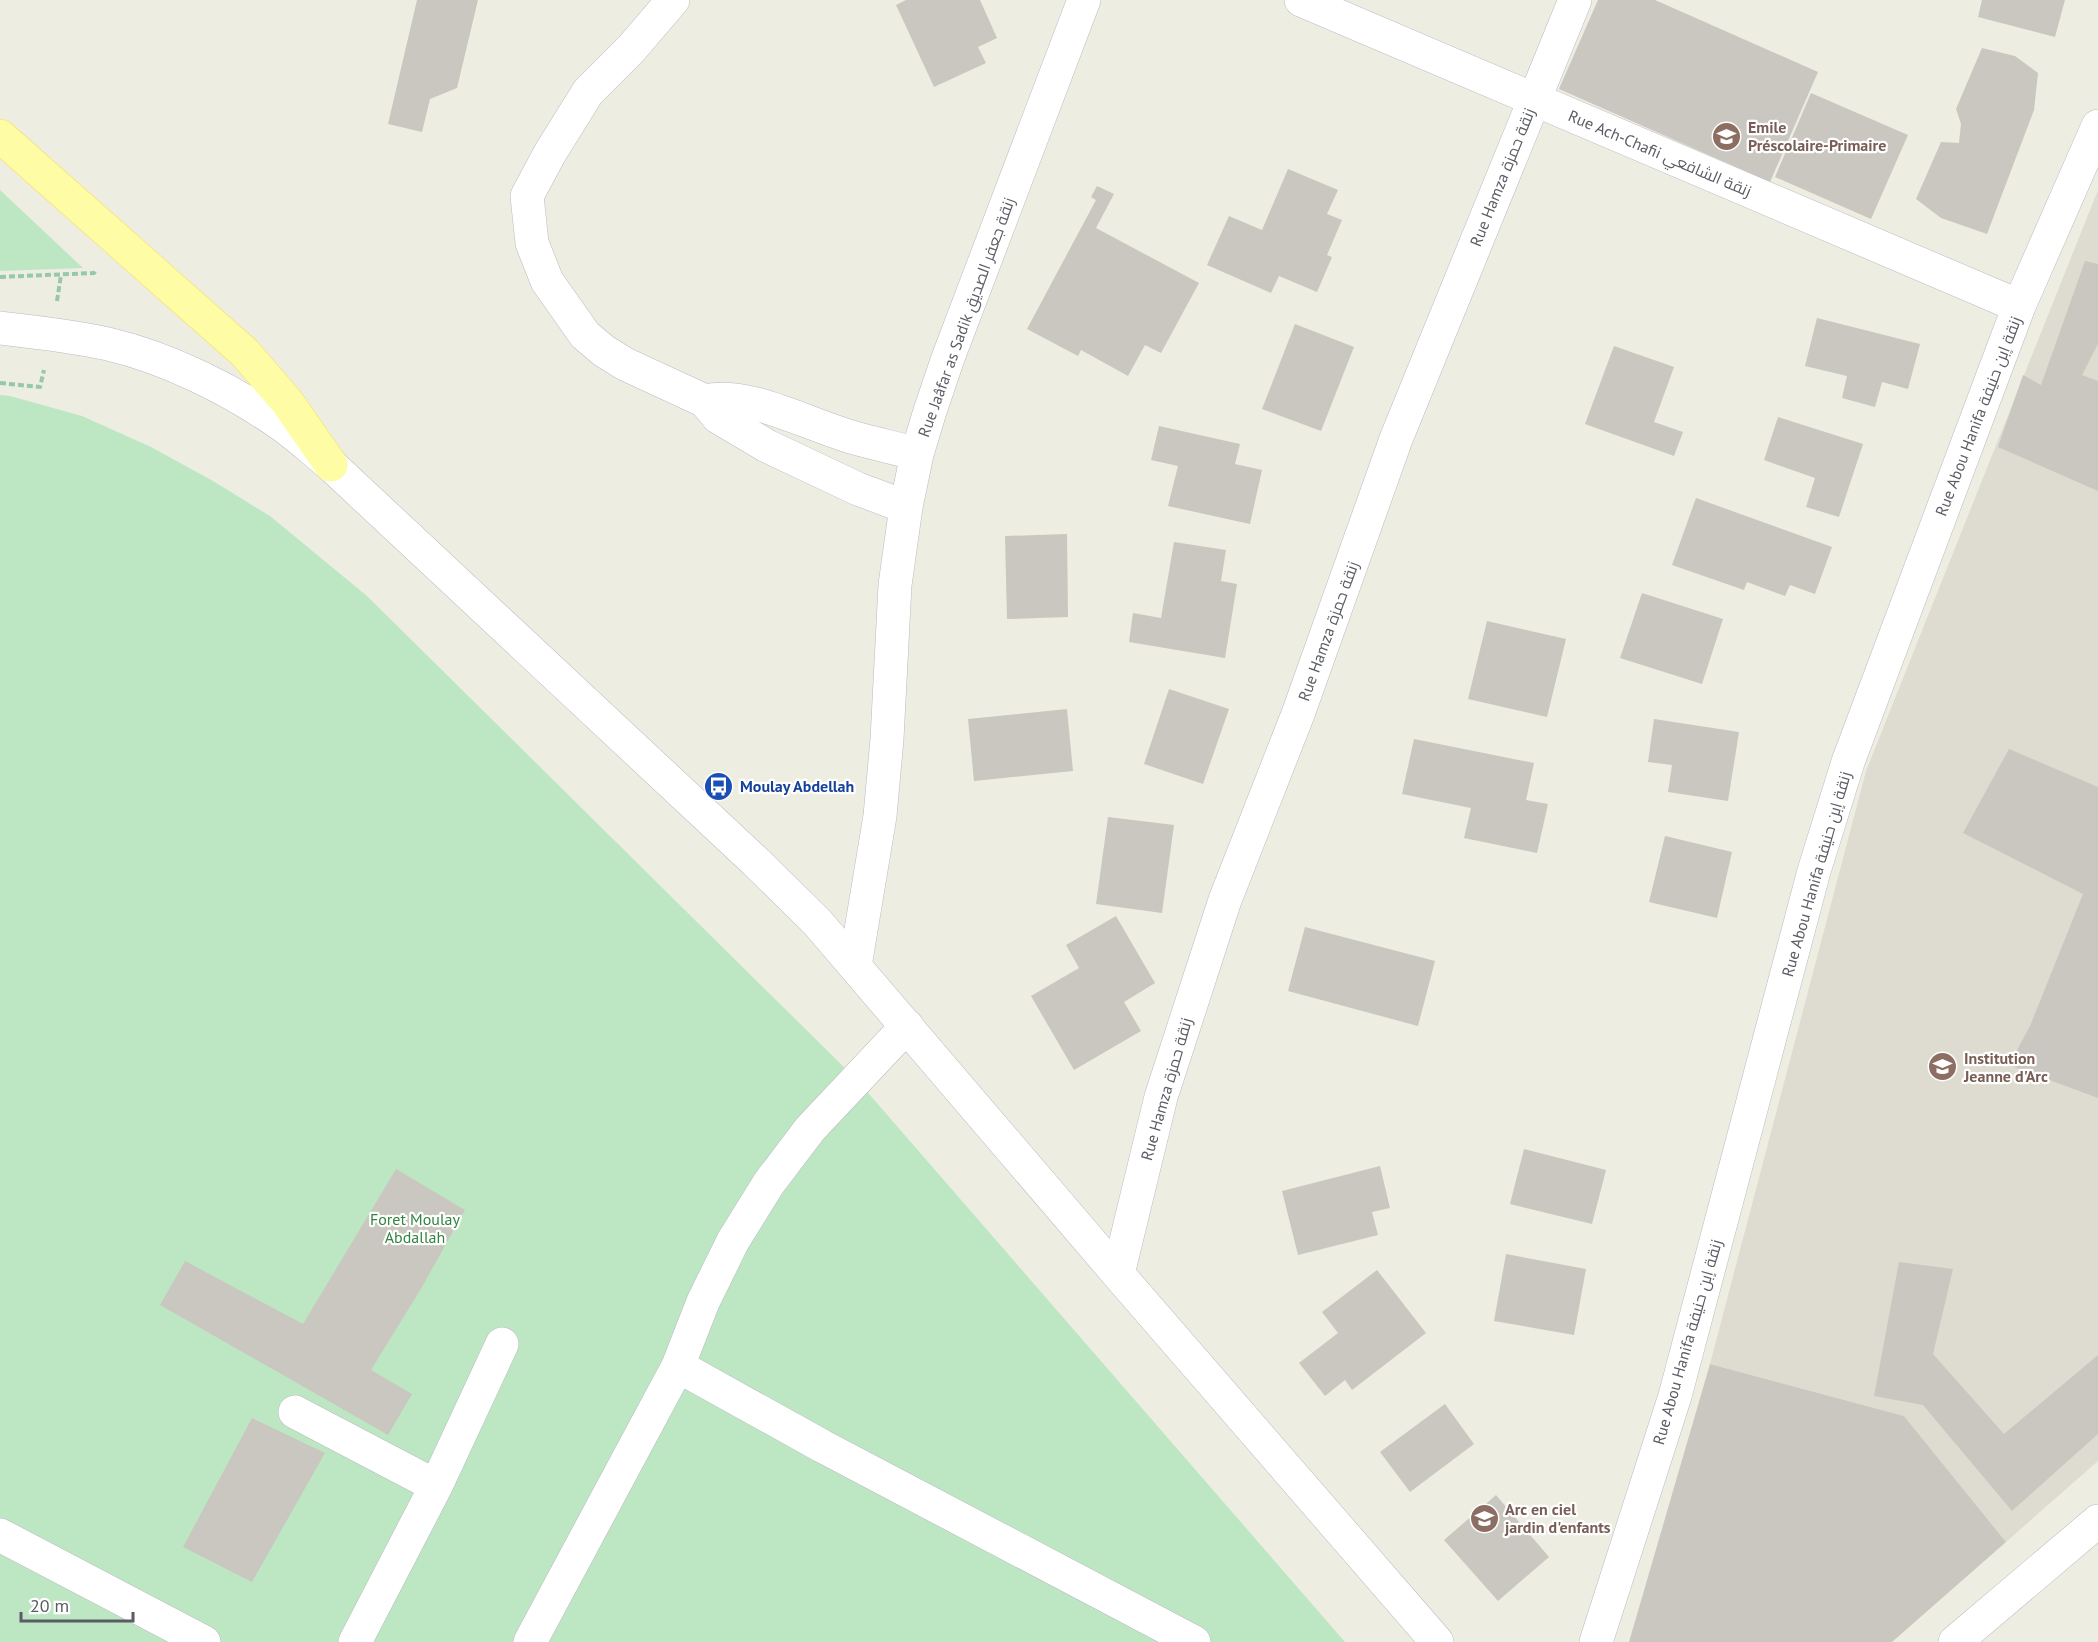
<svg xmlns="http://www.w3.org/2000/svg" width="2098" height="1642" font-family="'PT Sans',Cairo,sans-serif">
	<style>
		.education { fill: #dedcd1 }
		.green { fill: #bde7c3 }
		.building { fill: #c9c7bf }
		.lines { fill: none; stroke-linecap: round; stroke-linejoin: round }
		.minor-casing { stroke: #babbc2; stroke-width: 34 }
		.major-casing { stroke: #f7de52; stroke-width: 34 }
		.path { stroke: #96c8ab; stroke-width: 4; stroke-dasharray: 6 3; stroke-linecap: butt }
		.minor { stroke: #fff; stroke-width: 33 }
		.major { stroke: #fffca6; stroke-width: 33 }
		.labels { text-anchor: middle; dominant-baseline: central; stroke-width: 4.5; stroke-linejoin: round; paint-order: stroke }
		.education-label { font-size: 16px; font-weight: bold; fill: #785e54; stroke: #fff; text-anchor: start }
		.street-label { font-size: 16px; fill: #5a5d64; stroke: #fff }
		.transit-label { font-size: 16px; font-weight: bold; fill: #164399; stroke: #fff; text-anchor: start }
		.park-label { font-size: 16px; fill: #308540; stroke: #fff }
	</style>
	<rect width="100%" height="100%" fill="#eeede2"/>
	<path class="education" d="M2098 190V1461L2006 1542 1904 1416 1710 1364 1866 771Z"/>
	<path class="green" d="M0 190 83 268 0 271Z
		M0 395 10 396 82 416 151 447 213 481 270 516 367 596 856 1079 1345 1642H0Z"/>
	<path class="building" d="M417 0H478L457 88 430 99 422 132 388 124Z
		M906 0H980L997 38 978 47 986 63 934 87 896 5Z
		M1598 0H1655L1818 72 1770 182 1559 89Z
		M1982 0H2065L2055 37 1978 17Z
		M1982 48 2015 56 2038 73 2034 110 1987 234 1941 218 1916 199 1941 142 1959 143 1961 124 1956 109Z
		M1811 93 1908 135 1871 219 1775 177Z
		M1288 169 1338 190 1327 214 1342 220 1327 255 1332 257 1317 292 1279 276 1271 293 1207 265 1229 216 1262 230Z
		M1097 186 1114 194 1096 228 1199 283 1161 353 1145 345 1128 376 1081 350 1078 356 1027 329 1096 200 1091 197Z
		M2085 261 2098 264V344L2082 375 2098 381V491L1998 447 2023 375 2041 385Z
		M1817 318 1920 344 1908 389 1882 382 1875 407 1842 398 1847 376 1805 366Z
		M1295 324 1354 347 1321 431 1262 409Z
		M1614 346 1674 367 1654 422 1683 432 1674 456 1585 424Z
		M1778 417 1863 444 1839 517 1806 507 1815 478 1764 460Z
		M1159 426 1240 444 1235 464 1262 470 1250 524 1168 506 1178 466 1151 460Z
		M1696 498 1832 547 1815 594 1790 585 1785 596 1747 582 1744 590 1672 565Z
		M1067 534 1068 617 1007 619 1005 536Z
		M1174 542 1226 550 1221 581 1237 584 1225 658 1129 642 1133 613 1161 618Z
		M1642 593 1723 619 1702 684 1620 658Z
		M1487 621 1566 639 1547 717 1468 699Z
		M1169 689 1229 709 1203 784 1144 764Z
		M1067 709 1073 771 974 781 968 719Z
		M1654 719 1739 732 1728 801 1668 792 1672 765 1648 762Z
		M1414 739 1534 763 1526 800 1548 804 1537 853 1464 838 1471 808 1402 794Z
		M2009 749 2098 787V1098L2009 1065 2030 1026 2083 894 1963 833Z
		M1108 817 1174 825 1162 913 1096 904Z
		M1665 836 1732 852 1717 918 1649 902Z
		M1116 916 1155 983 1124 1002 1141 1031 1074 1070 1031 996 1079 968 1066 945Z
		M1305 927 1435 961 1418 1026 1288 991Z
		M1524 1149 1606 1170 1592 1224 1510 1204Z
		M1380 1166 1390 1208 1372 1212 1378 1235 1298 1255 1282 1191Z
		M396 1169 465 1210 422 1287 371 1370 412 1394 388 1435 160 1305 185 1261 303 1324Z
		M1506 1254 1586 1269 1574 1335 1494 1321Z
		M1899 1262 1953 1269 1933 1354 2004 1434 2098 1355V1434L2012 1511 1923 1405 1874 1396Z
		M1377 1270 1426 1333 1352 1390 1345 1380 1325 1396 1299 1363 1338 1333 1322 1312Z
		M1710 1364 1904 1416 2006 1542 1892 1642H1629Z
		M1445 1404 1474 1444 1410 1492 1380 1452Z
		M252 1418 325 1453 252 1582 183 1547Z
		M1496 1495 1549 1557 1498 1601 1444 1540Z"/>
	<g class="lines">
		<defs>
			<path id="minor" d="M673 0 631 49 588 92 550 153 527 196 532 243 547 281 585 335 604 351 625 364 705 401 718 417 767 446 858 489 906 507
				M1301 0 2019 306
				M0 328C36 332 73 336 108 344 168 358 232 390 282 425 299 437 315 452 331 465L756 862 817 922 1118 1274 1437 1642
				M705 401C747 392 801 421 842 434 866 442 892 447 917 454
				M855 966 880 816 887 739 895 585 906 507 917 454 930 411 948 358 1084 0
				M1118 1274 1161 1097 1225 900 1298 714 1396 439 1575 0
				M678 1366 822 1446 1194 1642
				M295 1412 436 1486
				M0 1535 204 1642
				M355 1642 436 1486 502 1344
				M530 1642 678 1366 703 1302 733 1241 769 1183 810 1129 907 1026
				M1596 1642 1675 1396 1814 871 1848 762 2019 306 2098 126
				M1955 1642 2098 1521"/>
			<path id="major" d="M0 136 245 353 288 403 331 465"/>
		</defs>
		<use href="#minor" class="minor-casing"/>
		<use href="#major" class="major-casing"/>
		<path class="path" d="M0 277 94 273 96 269
			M57 301 61 275
			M0 383 40 387 44 370"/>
		<use href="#minor" class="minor"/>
		<use href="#major" class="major"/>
	</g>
	<defs>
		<symbol id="school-disc" viewBox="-11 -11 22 22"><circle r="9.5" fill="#8d6e63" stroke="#fff"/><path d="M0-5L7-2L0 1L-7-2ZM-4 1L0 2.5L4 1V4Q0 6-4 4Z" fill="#fff"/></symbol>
		<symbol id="bus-disc" viewBox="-11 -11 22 22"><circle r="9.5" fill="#1a4fb4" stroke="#fff"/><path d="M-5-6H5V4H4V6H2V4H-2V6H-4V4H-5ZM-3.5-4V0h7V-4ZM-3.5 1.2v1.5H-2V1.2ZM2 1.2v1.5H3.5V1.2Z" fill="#fff"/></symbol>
	</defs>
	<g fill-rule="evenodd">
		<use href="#school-disc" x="1710" y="120" width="33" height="33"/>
		<use href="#bus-disc" x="702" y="770" width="33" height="33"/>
		<use href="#school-disc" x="1926" y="1050" width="33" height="33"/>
		<use href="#school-disc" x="1468" y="1502" width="33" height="33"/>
	</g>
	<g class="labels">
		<g class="education-label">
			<text x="1748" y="127">Emile<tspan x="1748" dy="18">Préscolaire-Primaire</tspan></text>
			<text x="1964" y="1058">Institution<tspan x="1964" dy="18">Jeanne d'Arc</tspan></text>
			<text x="1505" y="1509">Arc en ciel<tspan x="1505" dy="18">jardin d'enfants</tspan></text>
		</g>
		<g class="street-label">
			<text transform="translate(1660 153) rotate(23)">Rue Ach-Chafii زنقة الشافعي</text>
			<text transform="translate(1502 177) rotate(-68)">Rue Hamza زنقة حمزة</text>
			<text transform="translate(966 317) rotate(-70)">Rue Jaâfar as Sadik زنقة جعفر الصديق</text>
			<text transform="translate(1978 416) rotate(-69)">Rue Abou Hanifa زنقة اٍبن حنيفة</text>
			<text transform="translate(1328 631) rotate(-70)">Rue Hamza زنقة حمزة</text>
			<text transform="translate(1816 874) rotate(-74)">Rue Abou Hanifa زنقة اٍبن حنيفة</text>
			<text transform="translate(1166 1089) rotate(-74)">Rue Hamza زنقة حمزة</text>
			<text transform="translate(1687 1342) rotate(-74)">Rue Abou Hanifa زنقة اٍبن حنيفة</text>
		</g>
		<g class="transit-label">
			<text x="740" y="786">Moulay Abdellah</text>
		</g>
		<g class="park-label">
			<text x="415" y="1219">Foret Moulay<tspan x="415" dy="18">Abdallah</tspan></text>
		</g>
	</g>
	<path d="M21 1612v9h112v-9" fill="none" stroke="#5a5d64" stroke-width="3"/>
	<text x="30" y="1612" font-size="18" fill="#5a5d64" stroke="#ffffff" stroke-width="4.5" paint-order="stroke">20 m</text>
</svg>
